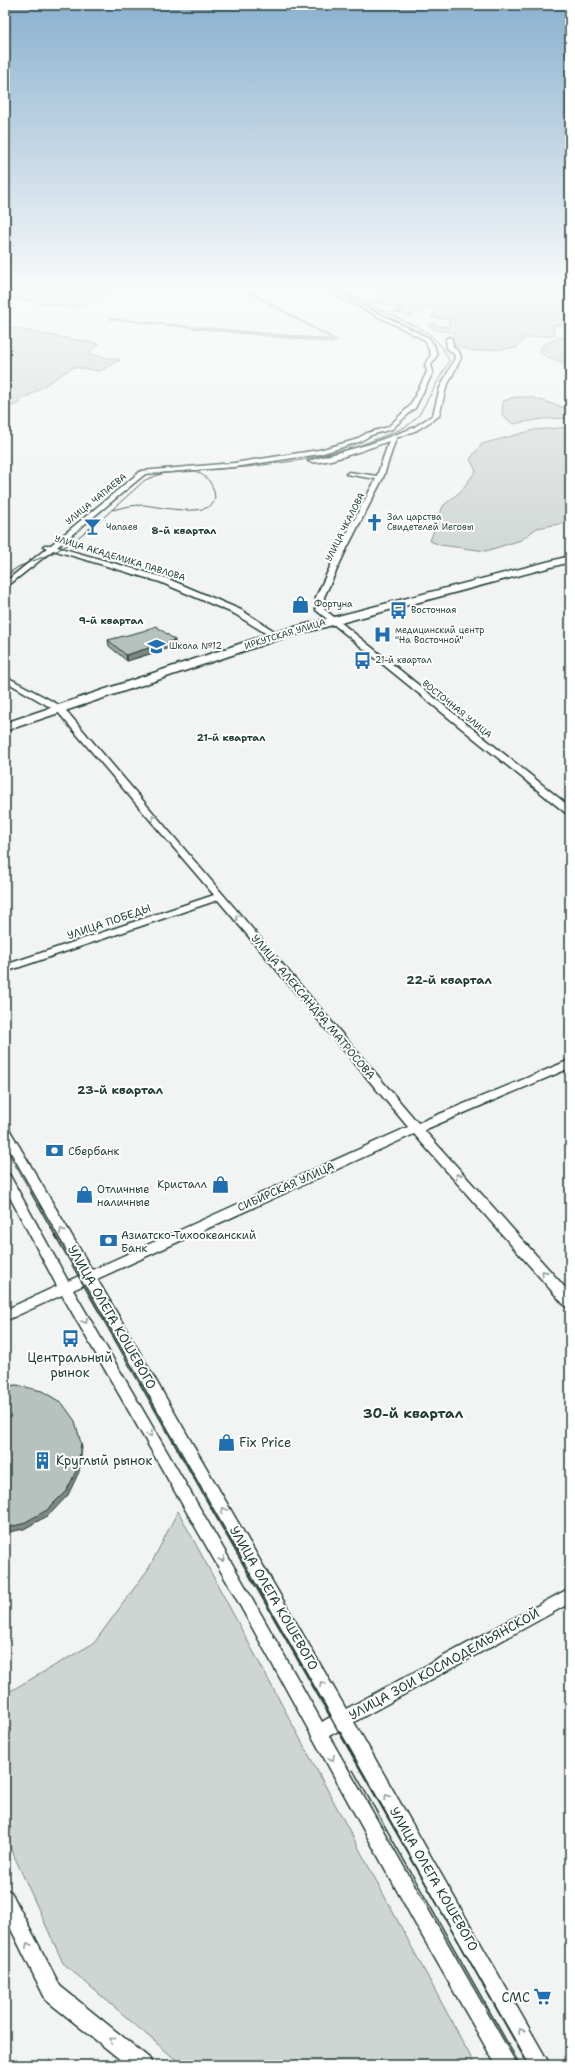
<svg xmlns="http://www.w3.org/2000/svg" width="575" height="2070" font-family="'Shantell Sans',sans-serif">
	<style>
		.green { fill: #ced5d3; stroke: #768984 }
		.water { fill: #a1adaa; stroke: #6d807b }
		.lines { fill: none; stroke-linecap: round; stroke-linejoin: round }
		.stream { stroke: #6d807b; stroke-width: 2 }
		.minor-casing { stroke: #1f3d34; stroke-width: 3 }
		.primary-casing { stroke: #1f3d34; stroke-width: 3 }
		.minor { fill: #fff; fill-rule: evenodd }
		.primary { fill: #fff; fill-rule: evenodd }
		.tram-far1 { stroke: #1f3d34; stroke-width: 1 }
		.tram { stroke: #1f3d34; stroke-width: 1.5 }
		.wall { fill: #9da6a3; stroke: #1f3d34 }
		.shaded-wall { fill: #808784; stroke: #1f3d34 }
		.building { fill: #b7c1bd; stroke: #1f3d34 }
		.oneway { stroke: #8f9e9a }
		.labels { text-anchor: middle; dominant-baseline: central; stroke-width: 4; stroke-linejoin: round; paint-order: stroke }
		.far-street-label { font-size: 9px; fill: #1f3d34; stroke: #fff }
		.far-poi-label { font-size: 9px; fill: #1f3d34; stroke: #fff; text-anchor: start }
		.far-neighbourhood-label { font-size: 10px; font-weight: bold; fill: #1f3d34; stroke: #fff }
		.street-label { font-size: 11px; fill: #1f3d34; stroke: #fff }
		.poi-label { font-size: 11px; fill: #1f3d34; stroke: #fff; text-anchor: start }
		.neighbourhood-label { font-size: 12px; font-weight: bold; fill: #1f3d34; stroke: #fff }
		.near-street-label { font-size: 13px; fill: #1f3d34; stroke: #fff }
		.near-poi-label { font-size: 13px; fill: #1f3d34; stroke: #fff; text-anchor: start }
		.near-neighbourhood-label { font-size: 14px; font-weight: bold; fill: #1f3d34; stroke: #fff }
	</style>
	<rect width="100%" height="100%" fill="#f2f3f3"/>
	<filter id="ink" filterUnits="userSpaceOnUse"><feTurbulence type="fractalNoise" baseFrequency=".025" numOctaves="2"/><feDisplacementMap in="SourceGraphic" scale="8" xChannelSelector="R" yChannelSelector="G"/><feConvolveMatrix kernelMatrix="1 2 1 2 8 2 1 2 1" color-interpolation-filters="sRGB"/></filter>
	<g filter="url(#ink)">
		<path class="green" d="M5 286H122L75 308 5 297Z
			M353 286H570V325H552L555 335 524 338 516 348 473 351 447 343 456 333 435 330 428 324 449 327V319L431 318 436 308H424L412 316 394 312 405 310 371 301 383 300 380 295Z
			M5 327 99 344 88 354 120 360 100 371 73 367 13 406 5 405Z
			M570 336V365L547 357 540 353 542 345 559 338Z
			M515 397H530L569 409 570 418 543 419 513 424 502 415 503 401Z
			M570 427V522L537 528 521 540 486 551 440 545 430 541 443 506 461 491 476 471 470 459 482 444 534 430Z
			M178 1511 475 2065H182L63 1963 5 1836V1694L94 1643 149 1568Z"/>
		<path class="water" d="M110 319 121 320 338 340 332 343Z"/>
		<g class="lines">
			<path class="stream" d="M239 286 335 340"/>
			<defs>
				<path id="minor" d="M318 286H323L429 338 434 345 437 355 431 365 433 372 415 408 392 429 371 435 359 442 320 454 234 467 145 474 57 547 166 578 241 610 279 634V638H273L235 614 160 582 53 550 5 588V582L47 548 43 546 45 545H51L141 471 234 463 319 450 355 440 367 433 388 427 410 406 427 372 425 365 431 355 425 340Z
					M449 337 452 339 453 347 459 352 461 358 446 388 439 416 417 430 396 438 383 478 346 550 324 597V609L570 807V815L567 814 316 610V597L338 550 376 479 346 474 349 472 377 476 389 441C375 446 318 468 308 461L370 444 413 428 433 415 440 388 455 358 454 354 447 348 446 339Z
					M5 676 63 707 418 1123 570 1060V1068L424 1130 570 1293V1307L565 1306 414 1134 97 1279 346 1709 570 1588V1603L354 1722 550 2065H529L340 1730 329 1736 517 2065H496L416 1925 231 1589 62 1295 5 1321V1310L57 1286 5 1188V1172L9 1174 68 1281 81 1275 5 1142V1128L9 1129 92 1270 408 1127 218 900 5 972V965L214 895 57 711 5 681ZM86 1284 332 1716 322 1722 241 1579 73 1290Z
					M5 1889 11 1892 60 1986 149 2058 152 2065H127L46 2000 5 1917Z"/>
				<path id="primary" d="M570 556V562L280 639 5 731V723L272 633Z"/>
			</defs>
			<use href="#minor" class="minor-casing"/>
			<use href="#primary" class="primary-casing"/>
			<use href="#minor" class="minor"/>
			<use href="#primary" class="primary"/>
			<path class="tram-far1" d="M113 510C123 507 133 505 143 505 157 506 223 522 214 492 211 481 207 477 197 472
				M5 576 18 567 53 553 71 543 104 517 145 480 164 473 247 467 302 460 356 447 399 430 410 424 419 415 449 361C444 348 436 339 425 331L331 286
				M5 1147 32 1194"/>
			<path class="tram" d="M31 1193 529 2065
				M353 1770 520 2065"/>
		</g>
		<path class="wall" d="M108 640 175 646 127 661 109 646Z"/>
		<path class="shaded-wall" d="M175 640V646L127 661 126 655Z
			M81 1443 82 1448 79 1472 68 1495 49 1515 24 1529 5 1533V1528Z"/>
		<path class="building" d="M156 626 175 640 126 655 108 640 143 631Z
			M17 1385 42 1391 62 1403 75 1421 81 1443 78 1467 67 1490 47 1510 22 1524 5 1528V1386Z"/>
		<defs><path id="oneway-chevron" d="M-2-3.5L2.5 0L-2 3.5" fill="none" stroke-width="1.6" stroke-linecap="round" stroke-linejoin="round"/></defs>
		<g class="oneway">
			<use href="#oneway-chevron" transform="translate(154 818) rotate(-131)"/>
			<use href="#oneway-chevron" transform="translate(238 917) rotate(-130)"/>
			<use href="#oneway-chevron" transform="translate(458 1176) rotate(-132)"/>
			<use href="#oneway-chevron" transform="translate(62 1231) rotate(-120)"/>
			<use href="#oneway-chevron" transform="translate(544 1273) rotate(-132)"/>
			<use href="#oneway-chevron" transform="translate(85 1321) rotate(60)"/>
			<use href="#oneway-chevron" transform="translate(150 1434) rotate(60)"/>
			<use href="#oneway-chevron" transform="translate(224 1510) rotate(-120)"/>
			<use href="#oneway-chevron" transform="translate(222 1559) rotate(60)"/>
			<use href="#oneway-chevron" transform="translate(322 1684) rotate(-120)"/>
			<use href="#oneway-chevron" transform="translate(332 1758) rotate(61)"/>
			<use href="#oneway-chevron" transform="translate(387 1797) rotate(-120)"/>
			<use href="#oneway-chevron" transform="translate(28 1945) rotate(-117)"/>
			<use href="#oneway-chevron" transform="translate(521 2031) rotate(-120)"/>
			<use href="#oneway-chevron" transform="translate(112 2040) rotate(-141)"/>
		</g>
	</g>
	<linearGradient id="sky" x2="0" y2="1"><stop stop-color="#8bb1cf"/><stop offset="0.5" stop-color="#f9fafa"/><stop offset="1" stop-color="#f9fafa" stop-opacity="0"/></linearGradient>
	<rect width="575" height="575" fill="url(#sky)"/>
	<defs>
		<symbol id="church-bare" viewBox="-9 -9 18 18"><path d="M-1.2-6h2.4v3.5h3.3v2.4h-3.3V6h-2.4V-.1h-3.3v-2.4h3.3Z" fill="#1f6fb2" stroke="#fff" stroke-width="2.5" paint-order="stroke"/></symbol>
		<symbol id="bar-bare" viewBox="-9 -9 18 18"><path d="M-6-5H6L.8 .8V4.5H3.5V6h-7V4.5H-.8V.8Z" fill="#1f6fb2" stroke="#fff" stroke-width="2.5" paint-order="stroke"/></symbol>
		<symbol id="shop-bare" viewBox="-9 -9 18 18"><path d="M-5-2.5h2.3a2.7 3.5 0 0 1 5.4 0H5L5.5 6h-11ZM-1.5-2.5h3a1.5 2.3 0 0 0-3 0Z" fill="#1f6fb2" stroke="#fff" stroke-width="2.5" paint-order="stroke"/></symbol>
		<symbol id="bus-bare" viewBox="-9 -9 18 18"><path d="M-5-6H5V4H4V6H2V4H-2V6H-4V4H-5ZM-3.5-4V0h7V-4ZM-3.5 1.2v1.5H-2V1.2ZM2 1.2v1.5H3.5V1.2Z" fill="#1f6fb2" stroke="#fff" stroke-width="2.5" paint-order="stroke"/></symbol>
		<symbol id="hospital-bare" viewBox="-9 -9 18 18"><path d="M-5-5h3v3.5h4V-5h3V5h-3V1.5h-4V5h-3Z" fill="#1f6fb2" stroke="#fff" stroke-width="2.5" paint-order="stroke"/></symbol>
		<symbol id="school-bare" viewBox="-9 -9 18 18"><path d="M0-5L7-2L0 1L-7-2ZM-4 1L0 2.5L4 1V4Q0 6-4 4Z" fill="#1f6fb2" stroke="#fff" stroke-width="2.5" paint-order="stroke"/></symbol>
		<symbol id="bank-bare" viewBox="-9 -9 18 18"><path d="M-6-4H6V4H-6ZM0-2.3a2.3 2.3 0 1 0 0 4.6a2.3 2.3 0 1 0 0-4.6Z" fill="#1f6fb2" stroke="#fff" stroke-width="2.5" paint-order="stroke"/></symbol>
		<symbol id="building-bare" viewBox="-9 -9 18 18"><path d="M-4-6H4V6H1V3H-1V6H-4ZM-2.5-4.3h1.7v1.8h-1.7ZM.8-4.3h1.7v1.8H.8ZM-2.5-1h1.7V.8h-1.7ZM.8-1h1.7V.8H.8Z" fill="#1f6fb2" stroke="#fff" stroke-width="2.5" paint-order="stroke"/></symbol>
		<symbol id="supermarket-bare" viewBox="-9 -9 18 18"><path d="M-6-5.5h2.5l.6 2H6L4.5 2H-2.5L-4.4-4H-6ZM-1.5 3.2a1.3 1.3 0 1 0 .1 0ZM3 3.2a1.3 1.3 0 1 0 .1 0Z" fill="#1f6fb2" stroke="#fff" stroke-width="2.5" paint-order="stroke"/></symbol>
	</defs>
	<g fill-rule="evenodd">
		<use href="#church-bare" x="362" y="510" width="25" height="25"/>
		<use href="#bar-bare" x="80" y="514" width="25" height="25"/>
		<use href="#shop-bare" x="288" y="592" width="25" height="25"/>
		<use href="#bus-bare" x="386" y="598" width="25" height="25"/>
		<use href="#hospital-bare" x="370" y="622" width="25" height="25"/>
		<use href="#school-bare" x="144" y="634" width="25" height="25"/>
		<use href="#bus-bare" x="350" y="648" width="25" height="25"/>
		<use href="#bank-bare" x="42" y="1138" width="25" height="25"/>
		<use href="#shop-bare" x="208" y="1172" width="25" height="25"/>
		<use href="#shop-bare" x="72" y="1182" width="25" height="25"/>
		<use href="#bank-bare" x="96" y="1228" width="25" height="25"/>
		<use href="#bus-bare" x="58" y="1326" width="25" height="25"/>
		<use href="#shop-bare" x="214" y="1430" width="25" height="25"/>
		<use href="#building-bare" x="30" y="1448" width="25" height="25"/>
		<use href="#supermarket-bare" x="530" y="1984" width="25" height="25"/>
	</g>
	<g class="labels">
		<g class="far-street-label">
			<text transform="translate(96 499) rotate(-39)">УЛИЦА ЧАПАЕВА</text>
			<text transform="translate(345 527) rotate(-63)">УЛИЦА ЧКАЛОВА</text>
			<text transform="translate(120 558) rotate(17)">УЛИЦА АКАДЕМИКА ПАВЛОВА</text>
			<text transform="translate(285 634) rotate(-17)">ИРКУТСКАЯ УЛИЦА</text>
			<text transform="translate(457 709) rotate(39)">ВОСТОЧНАЯ УЛИЦА</text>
		</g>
		<g class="far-poi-label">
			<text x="387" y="517">Зал царства<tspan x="387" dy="10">Свидетелей Иеговы</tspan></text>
			<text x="106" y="527">Чапаев</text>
			<text x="314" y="604">Фортуна</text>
			<text x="411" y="610">Восточная</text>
			<text x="395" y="630">медицинский центр<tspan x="395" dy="10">"На Восточной"</tspan></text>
			<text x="169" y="646">Школа №12</text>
			<text x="375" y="660">21-й квартал</text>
		</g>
		<g class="far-neighbourhood-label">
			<text x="184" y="530">8-й квартал</text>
			<text x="111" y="620">9-й квартал</text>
			<text x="231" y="737">21-й квартал</text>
		</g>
		<g class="street-label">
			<text transform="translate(109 922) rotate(-19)">УЛИЦА ПОБЕДЫ</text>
			<text transform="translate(313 1007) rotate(50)">УЛИЦА АЛЕКСАНДРА МАТРОСОВА</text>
			<text transform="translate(286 1187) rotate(-24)">СИБИРСКАЯ УЛИЦА</text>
		</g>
		<g class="poi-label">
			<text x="68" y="1151">Сбербанк</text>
			<text x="207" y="1184" text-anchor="end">Кристалл</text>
			<text x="97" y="1189">Отличные<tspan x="97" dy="13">наличные</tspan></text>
			<text x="121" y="1235">Азиатско-Тихоокеанский<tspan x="121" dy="13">Банк</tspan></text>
		</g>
		<g class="neighbourhood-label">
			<text x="449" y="980">22-й квартал</text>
			<text x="120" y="1090">23-й квартал</text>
		</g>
		<g class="near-street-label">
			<text transform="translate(112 1317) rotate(60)">УЛИЦА ОЛЕГА КОШЕВОГО</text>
			<text transform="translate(274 1598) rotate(60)">УЛИЦА ОЛЕГА КОШЕВОГО</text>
			<text transform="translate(444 1664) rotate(-29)">УЛИЦА ЗОИ КОСМОДЕМЬЯНСКОЙ</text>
			<text transform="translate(434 1879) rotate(60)">УЛИЦА ОЛЕГА КОШЕВОГО</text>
		</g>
		<g class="near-poi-label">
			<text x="70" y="1357" text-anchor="middle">Центральный<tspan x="70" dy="15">рынок</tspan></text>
			<text x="239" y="1442">Fix Price</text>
			<text x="56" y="1460">Круглый рынок</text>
			<text x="530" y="1997" text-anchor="end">СМС</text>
		</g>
		<g class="near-neighbourhood-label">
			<text x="413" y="1413">30-й квартал</text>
		</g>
	</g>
	<rect width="575" height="2070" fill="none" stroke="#fff" stroke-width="20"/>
	<rect x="10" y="10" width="555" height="2050" fill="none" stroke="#1f3d34" stroke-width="1.5" filter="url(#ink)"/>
</svg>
